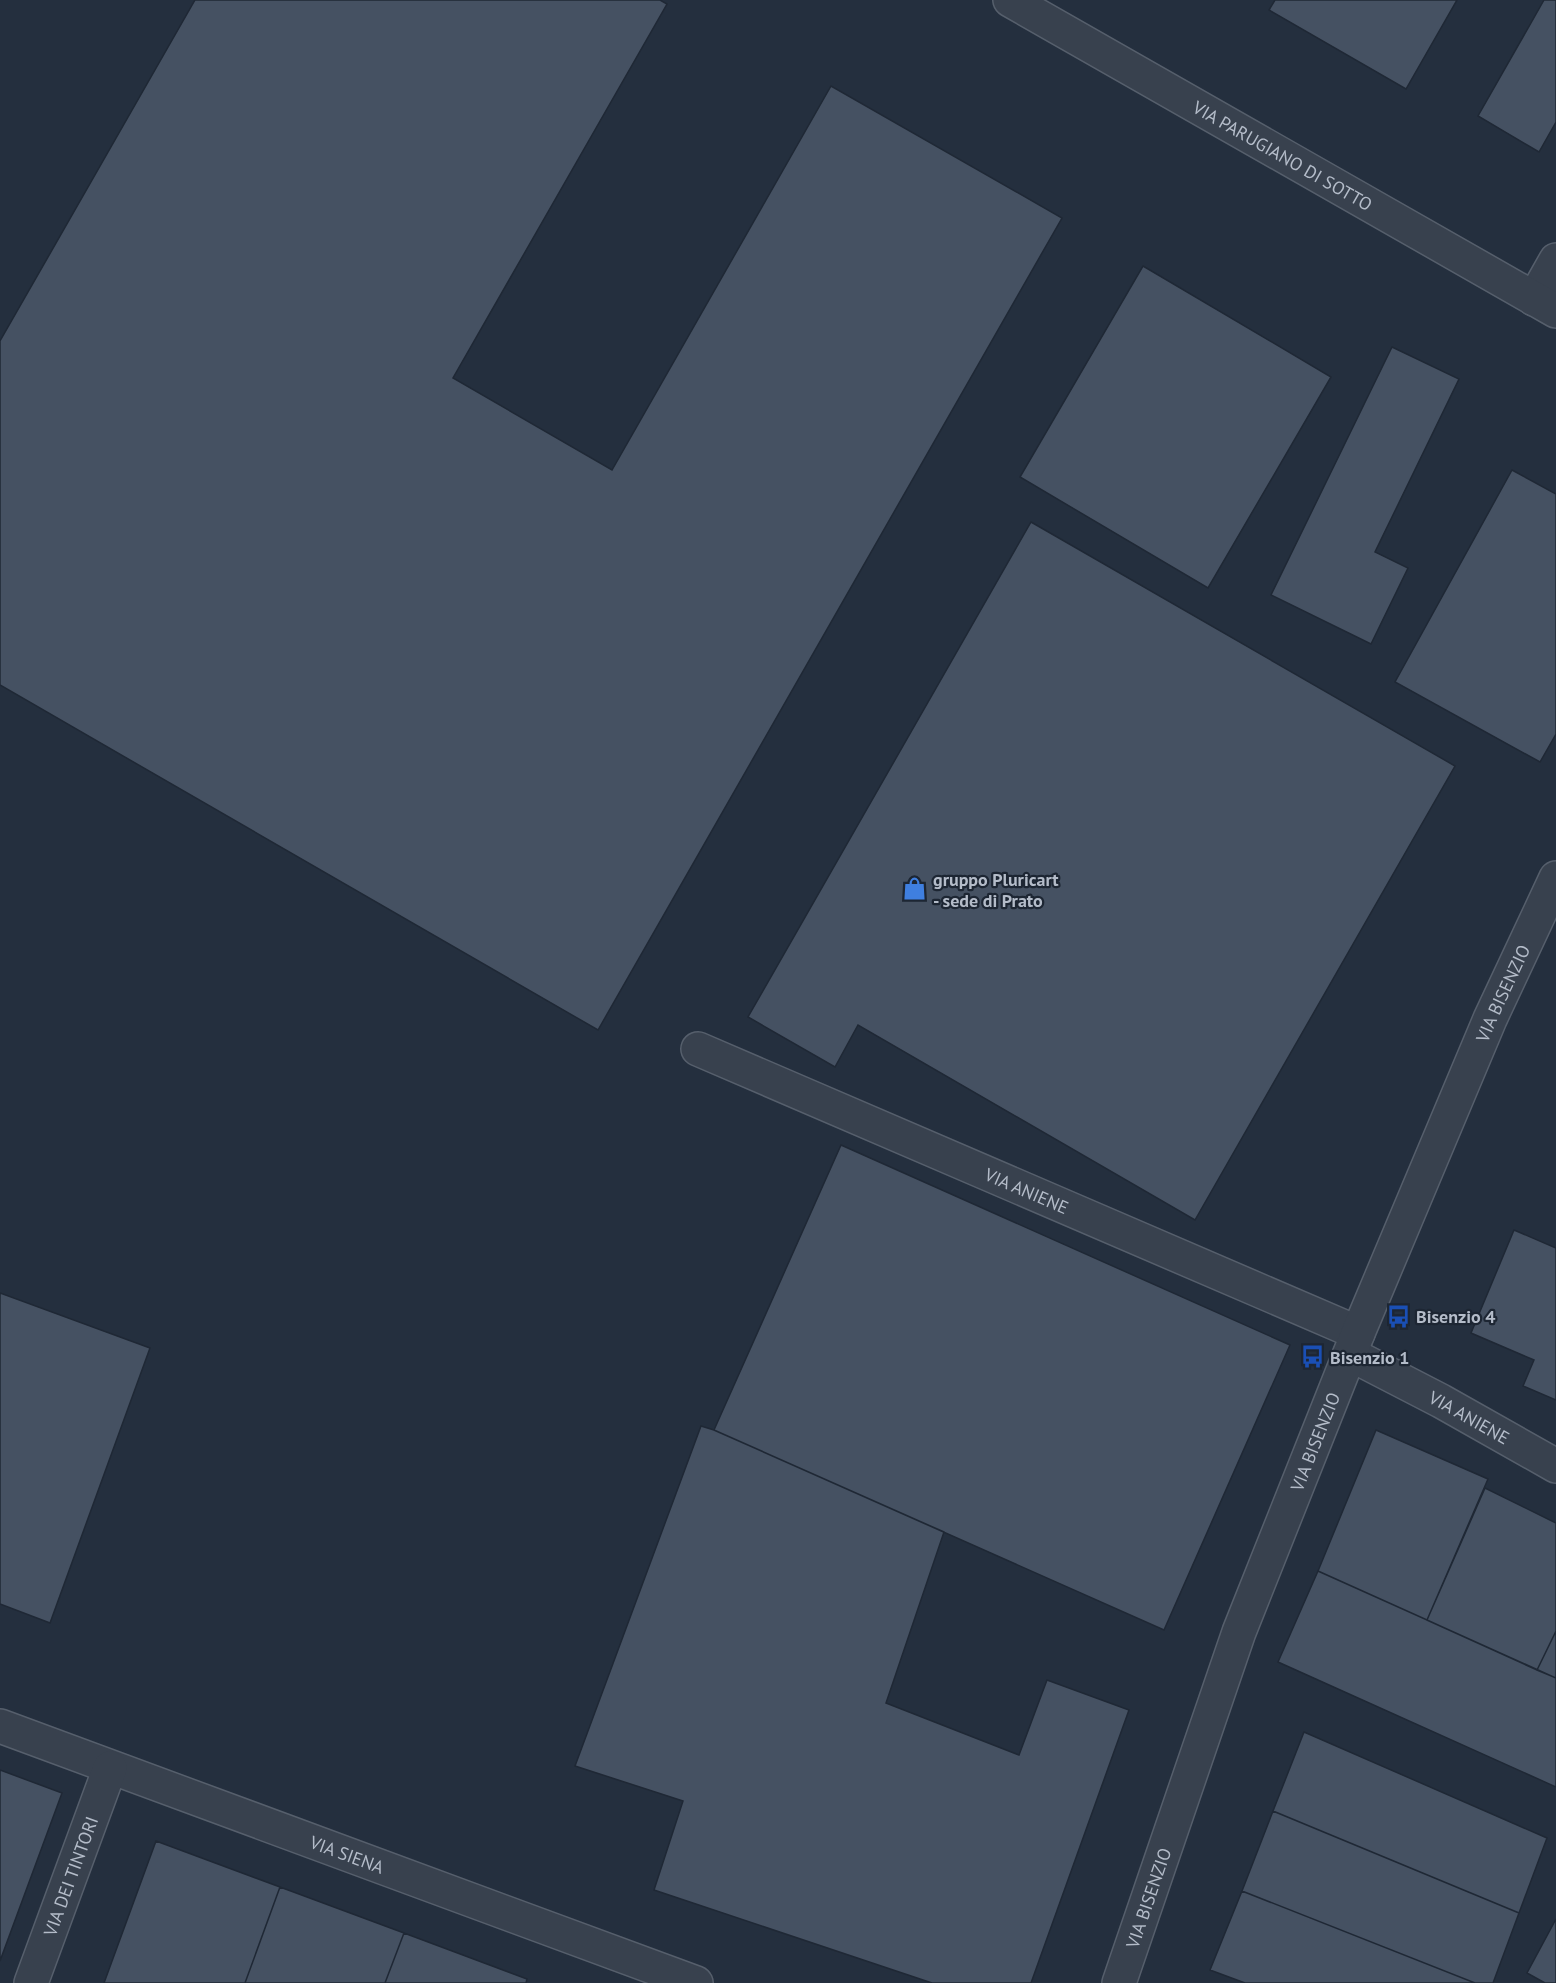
<svg xmlns="http://www.w3.org/2000/svg" width="1556" height="1983" font-family="'PT Sans',sans-serif">
	<style>
		.building { fill: #455162; stroke: #1f2835; stroke-width: 1.5 }
		.lines { fill: none; stroke-linecap: round; stroke-linejoin: round }
		.minor-casing { stroke: #565f6c; stroke-width: 36 }
		.tertiary-casing { stroke: #565f6c; stroke-width: 36 }
		.minor { stroke: #38414e; stroke-width: 33 }
		.tertiary { stroke: #38414e; stroke-width: 33 }
		.labels { text-anchor: middle; dominant-baseline: central; stroke-width: 4.5; stroke-linejoin: round; paint-order: stroke }
		.street-label { font-size: 18px; fill: #b4bcc9; stroke: #1d2633 }
		.poi-label { font-size: 18px; font-weight: bold; fill: #b4bcc9; stroke: #1d2633; text-anchor: start }
	</style>
	<rect width="100%" height="100%" fill="#242f3e"/>
	<path class="building" d="M195 0H660L667 4 453 378 612 470 831 86 1062 218 598 1030 0 685V341Z
		M1275 0H1457L1406 89 1269 10Z
		M1544 0H1556V122L1539 152 1478 116Z
		M1143 266 1331 377 1208 588 1020 477Z
		M1392 347 1459 379 1375 552 1408 568 1371 644 1271 595Z
		M1512 470 1556 494V734L1540 762 1395 682Z
		M1031 522 1455 766 1195 1220 858 1025 835 1067 748 1017Z
		M841 1145 1290 1345 1164 1630 714 1430Z
		M1514 1230 1556 1248V1400L1523 1386 1534 1360 1471 1333Z
		M0 1293 150 1348 50 1623 0 1604Z
		M701 1426 714 1430 944 1532 886 1703 1019 1755 1047 1680 1129 1710 1031 1983H932L654 1890 683 1801 575 1766Z
		M1376 1430 1488 1479 1427 1620 1318 1571Z
		M1485 1488 1556 1523V1631L1537 1670 1427 1620Z
		M1318 1571 1556 1678V1787L1278 1662Z
		M1556 1631V1678L1537 1670Z
		M1304 1732 1547 1838 1519 1913 1273 1811Z
		M0 1770 62 1793 0 1961Z
		M1273 1811 1519 1913 1493 1983H1475L1242 1891Z
		M156 1841 280 1887 245 1983H104Z
		M280 1887 404 1933 385 1983H245Z
		M1242 1891 1475 1983H1245L1210 1970Z
		M1556 1919V1983H1545L1527 1973Z
		M404 1933 527 1979 526 1983H385Z"/>
	<g class="lines">
		<defs>
			<g id="minor">
				<path d="M1534 299 1556 260"/>
				<path id="s1" d="M698 1049 1358 1333"/>
				<path id="s2" d="M1350 1354 1441 1401 1556 1466"/>
				<path id="s3" d="M0 1726 696 1983"/>
				<path id="s4" d="M31 1983 110 1768"/>
				<path id="s5" d="M1119 1983 1239 1632 1358 1333 1490 1019 1556 878"/>
			</g>
			<g id="tertiary">
				<path id="s6" d="M1010 0 1556 311"/>
			</g>
		</defs>
		<use href="#minor" class="minor-casing"/>
		<use href="#tertiary" class="tertiary-casing"/>
		<use href="#minor" class="minor"/>
		<use href="#tertiary" class="tertiary"/>
	</g>
	<defs>
		<symbol id="shop-bare" viewBox="-9 -9 18 18"><path d="M-5-2.5h2.3a2.7 3.5 0 0 1 5.4 0H5L5.5 6h-11ZM-1.5-2.5h3a1.5 2.3 0 0 0-3 0Z" fill="#3f7fe0" stroke="#1d2633" stroke-width="2.5" paint-order="stroke"/></symbol>
		<symbol id="bus-bare" viewBox="-9 -9 18 18"><path d="M-5-6H5V4H4V6H2V4H-2V6H-4V4H-5ZM-3.5-4V0h7V-4ZM-3.5 1.2v1.5H-2V1.2ZM2 1.2v1.5H3.5V1.2Z" fill="#1a4fb4" stroke="#1d2633" stroke-width="2.5" paint-order="stroke"/></symbol>
	</defs>
	<g fill-rule="evenodd">
		<use href="#shop-bare" x="898" y="872" width="33" height="33"/>
		<use href="#bus-bare" x="1382" y="1300" width="33" height="33"/>
		<use href="#bus-bare" x="1296" y="1340" width="33" height="33"/>
	</g>
	<g class="labels">
		<g class="street-label">
			<text stroke="none"><textPath href="#s6" startOffset="314">VIA PARUGIANO DI SOTTO</textPath></text>
			<text stroke="none"><textPath href="#s5" startOffset="1062">VIA BISENZIO</textPath></text>
			<text stroke="none"><textPath href="#s1" startOffset="358">VIA ANIENE</textPath></text>
			<text stroke="none"><textPath href="#s2" startOffset="135">VIA ANIENE</textPath></text>
			<text stroke="none"><textPath href="#s5" startOffset="576">VIA BISENZIO</textPath></text>
			<text stroke="none"><textPath href="#s3" startOffset="370">VIA SIENA</textPath></text>
			<text stroke="none"><textPath href="#s4" startOffset="114">VIA DEI TINTORI</textPath></text>
			<text stroke="none"><textPath href="#s5" startOffset="90">VIA BISENZIO</textPath></text>
		</g>
		<g class="poi-label">
			<text x="933" y="879">gruppo Pluricart<tspan x="933" dy="21">- sede di Prato</tspan></text>
			<text x="1416" y="1316">Bisenzio 4</text>
			<text x="1330" y="1357">Bisenzio 1</text>
		</g>
	</g>
</svg>
